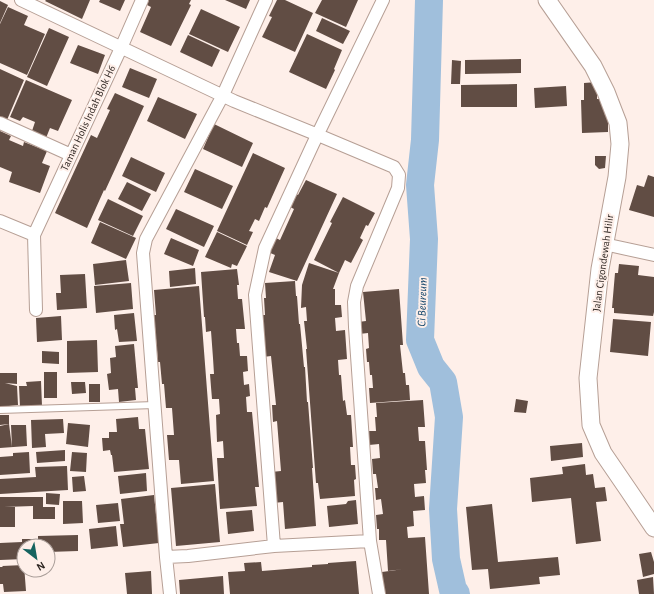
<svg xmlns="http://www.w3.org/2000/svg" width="654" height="594" font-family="'Alegreya Sans',sans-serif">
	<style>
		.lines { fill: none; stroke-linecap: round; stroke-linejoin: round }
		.river { stroke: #a0bfdc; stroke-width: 28 }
		.building { fill: #614d44 }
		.lane-casing { stroke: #b69f95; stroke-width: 8 }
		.street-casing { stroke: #b69f95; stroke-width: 14 }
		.secondary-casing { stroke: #b69f95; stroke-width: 19 }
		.lane { stroke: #fff; stroke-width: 6 }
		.street { stroke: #fff; stroke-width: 12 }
		.secondary { stroke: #fff; stroke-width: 17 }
		.labels { text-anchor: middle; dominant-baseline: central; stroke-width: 4; stroke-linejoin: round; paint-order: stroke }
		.street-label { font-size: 11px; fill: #2d2521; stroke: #feefe9 }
		.water-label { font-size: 12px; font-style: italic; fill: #104369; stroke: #feefe9 }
	</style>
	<rect width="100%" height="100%" fill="#feefe9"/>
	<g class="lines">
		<path class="river" d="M429 0 425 140 420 185 424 239 420 340 431 367 443 382 449 417 443 509 446 559 453 590 456 594"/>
	</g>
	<path class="building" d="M46 0H90L82 19 45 1Z
		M100 0H125L120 11 99 2Z
		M149 0H191L189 4 191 5 171 46 140 32 151 7 147 5Z
		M225 0H250L246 9Z
		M277 0H285L313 13 295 52 262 37 272 17 269 16Z
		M322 0H358L346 27 315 13Z
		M0 1 8 5 0 23Z
		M8 7 28 16 24 25 45 34 27 75 0 63V24Z
		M201 9 240 27 228 52 189 34Z
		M322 18 350 31 343 44 316 31Z
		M49 28 69 37 47 86 27 77Z
		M307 34 342 50 334 69 335 70 326 89 289 72Z
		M188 35 220 50 212 67 180 52Z
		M78 45 105 55 98 74 70 63Z
		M521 59V73L465 74V60Z
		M452 60 461 61 460 84H451Z
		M130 68 157 79 149 98 122 87Z
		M0 69 24 80 7 120 0 118Z
		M26 80 72 100 58 131 50 128 46 138 32 131 35 122 23 117 20 121 10 117Z
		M597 82V99H604L605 116H608V132L582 133 581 100H584V83Z
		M517 84V107H461V85Z
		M566 86 567 106 535 108 534 88Z
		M115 93 144 106 105 191 104 190 87 228 55 213 91 135 97 138 110 110 107 109Z
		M158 97 197 114 185 139 147 121Z
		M214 124 253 143 242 167 203 149Z
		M0 131 11 136 9 140 23 146 24 142 47 151 42 163 50 166 40 193 9 182 12 172 0 167Z
		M253 153 285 168 267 208 265 207 259 221 255 219 249 231 253 232 247 245 217 231Z
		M595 156H606L605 168 599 169 595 165Z
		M131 157 165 173 156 192 122 176Z
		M195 169 233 186 222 209 184 192Z
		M648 175 654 177V217L629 210 637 185 644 187Z
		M306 180 337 194 297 281 269 272 275 255 268 252 274 237 280 240 294 209 290 207 296 194 298 195Z
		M127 182 151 194 142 211 118 199Z
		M343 197 375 213 368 226 366 225 360 238 363 240 351 263 345 260 339 273 314 260 332 223 330 222Z
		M108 199 143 216 133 236 98 220Z
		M176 209 214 226 204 247 166 229Z
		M100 222 136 238 126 259 91 243Z
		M217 232 247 246 237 266 232 264 231 268 205 257Z
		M171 238 199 250 193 266 164 254Z
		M126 260 129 281 95 285 93 264Z
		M309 263 339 273 333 289H335V305H341L342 317 335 318 336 331 345 330 347 359 338 360 339 375H341L343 401 345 400 347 415H351L353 447H350L351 465H355L356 479 354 480 355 496 320 499 318 483H316L306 349H307L304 321H307L306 307 301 308 302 285Z
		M619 264 639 266 638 275 654 277V312L653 316 614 313V308H612L615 273H618Z
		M195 268 196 284 170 287 169 271Z
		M237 269 239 285H237L238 299H242L245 329H236L237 343H239L240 356H247L248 371 243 372 244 385 249 384 250 396 246 397 247 412H252L259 487H255L257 506 220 509 217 458H224L223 441 217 442 216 415 220 414 219 399H212L211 387 210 374H214L213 358 211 331 206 332 205 317H204L201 272Z
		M85 274 87 308 57 310 56 293H61L60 275Z
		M295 281 296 296H297L299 324H300L304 367H305L307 402H308L313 468H312L316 526 285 529 283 502 273 503 271 472 281 471 277 421 273 422 272 405H276L271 356 263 357 262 315H265L264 298H266L265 283Z
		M131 283 133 309 96 313 94 286Z
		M199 286 214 481 181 484 179 460H169L167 435H174L172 408H166L164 384H162L160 362H158L154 315H156L154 290Z
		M399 289 403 345H400L403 373H405L406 385H409L410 400 370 403 369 388H373L372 375H370L369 362H367L366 349 369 348 368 333 359 334 358 322 366 321 363 292Z
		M134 313 137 341 119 342 117 329 115 330 114 315Z
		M61 316 62 340 37 342 36 318Z
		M613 319 651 322 648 356 610 352Z
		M97 340 98 372 67 373V341Z
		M134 344 138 388H135L136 400 119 402 118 389 109 390 107 374 111 373 110 358 116 357 115 346Z
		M42 351 59 352V364L42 363Z
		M44 372H57V398H44Z
		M0 373H17V384L5 383 17 386 18 405 0 407Z
		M41 381 42 406 20 407 19 386H27L26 382Z
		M71 382H85L86 393 72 394Z
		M89 384H100V402H89Z
		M516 399 528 401 526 413 514 412Z
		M423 400 425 427H418L419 441H425L427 470H425L426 483 414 484 415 497 424 496 425 510 413 511 414 526 407 527 408 538 425 537 429 594H383L382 572 404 569 388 571 386 540H379V529H377L376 515 383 514 381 499 376 500 375 488H378L376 474H373L372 459 380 458 379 444 369 445 368 431H376L375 417H377L376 403Z
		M0 415H9V424L0 425Z
		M138 417 139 429H145L149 469 114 472 112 455H111L110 450 103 451 102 438H109V432H117L116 419Z
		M63 419 64 433 45 434 46 447 32 448 31 420Z
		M68 423 90 425 88 447 66 444Z
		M9 424 12 447 11 425H26L27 446 0 448V426Z
		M582 443 583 457 551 461 550 446Z
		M65 450V461L37 463 36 452Z
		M29 452 30 473 0 475V457L13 456V453Z
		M72 452 87 453 86 472 70 471Z
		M585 464 586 475 593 474 595 488 605 487 607 501 596 502 601 541 576 544 571 498 532 502 530 478 563 474 562 467Z
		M67 466 68 490 0 494V479L36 477 35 467Z
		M146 473 147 491 120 494 118 476Z
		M84 476 86 491 73 492 72 477Z
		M215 484 220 542 176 546 171 488Z
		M46 493 60 494 59 505 46 504Z
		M154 495 159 543 123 547 120 524H124L121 499Z
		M0 497H43V507H55V519H33V506L4 507H15V527H0Z
		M356 500 358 524 329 527 327 506 346 504 348 501Z
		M63 501H82L83 523 63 524Z
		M118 503 120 521 98 523 96 505Z
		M492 504 498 562 558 557 560 575 539 577 540 584 490 589 488 569 472 570 466 507Z
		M252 510 254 531 228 534 226 512Z
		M116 526 118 546 91 549 89 529Z
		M78 535V551L48 552V546H38V536Z
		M22 539H36V546H24V559L0 560V543L22 542Z
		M651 552 654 562V574L643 577 639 554Z
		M356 561 359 594H230L228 572 245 571 244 563 261 562 262 571 312 567V565L328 564V563Z
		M24 565 26 591 4 592 3 584H0V567H3L2 566Z
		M151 571 152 594H127L125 573Z
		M223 576 224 594H180L179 580Z
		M653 577 654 594H639L637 580Z"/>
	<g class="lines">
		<defs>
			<path id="lane" d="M0 410 155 405"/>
			<path id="street" d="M21 0 234 101 318 135 394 167 399 175 398 188 357 286 354 302 355 327 370 541 379 594
				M0 123 71 155
				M0 221 34 235
				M604 244 654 255
				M36 310 34 235 121 48 142 0
				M274 546 255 295 265 248 313 144 383 0
				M166 557 188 556 274 546 370 541
				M170 594 166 557 143 253 146 239 223 95 266 0"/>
			<path id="secondary" d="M547 0 593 66 606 92 611 105 618 123 620 144 617 177 600 269 588 378 591 425 603 453 629 491 654 528"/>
		</defs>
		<use href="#lane" class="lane-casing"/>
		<use href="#street" class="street-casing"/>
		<use href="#secondary" class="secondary-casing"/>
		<use href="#lane" class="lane"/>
		<use href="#street" class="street"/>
		<use href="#secondary" class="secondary"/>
	</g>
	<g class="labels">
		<g class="street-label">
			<text transform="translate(88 118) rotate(-65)">Taman Holis Indah Blok H6</text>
			<text transform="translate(603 263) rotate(-82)">Jalan Cigondewah Hilir</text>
		</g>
		<g class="water-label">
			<text transform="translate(422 302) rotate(-88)">Ci Beureum</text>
		</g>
	</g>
	<g transform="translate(36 558) rotate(149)"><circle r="19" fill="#feefe9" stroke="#aa9e99"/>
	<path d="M0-3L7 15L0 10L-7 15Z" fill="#15635f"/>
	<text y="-6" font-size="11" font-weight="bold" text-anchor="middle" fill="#2d2521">N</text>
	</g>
</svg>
